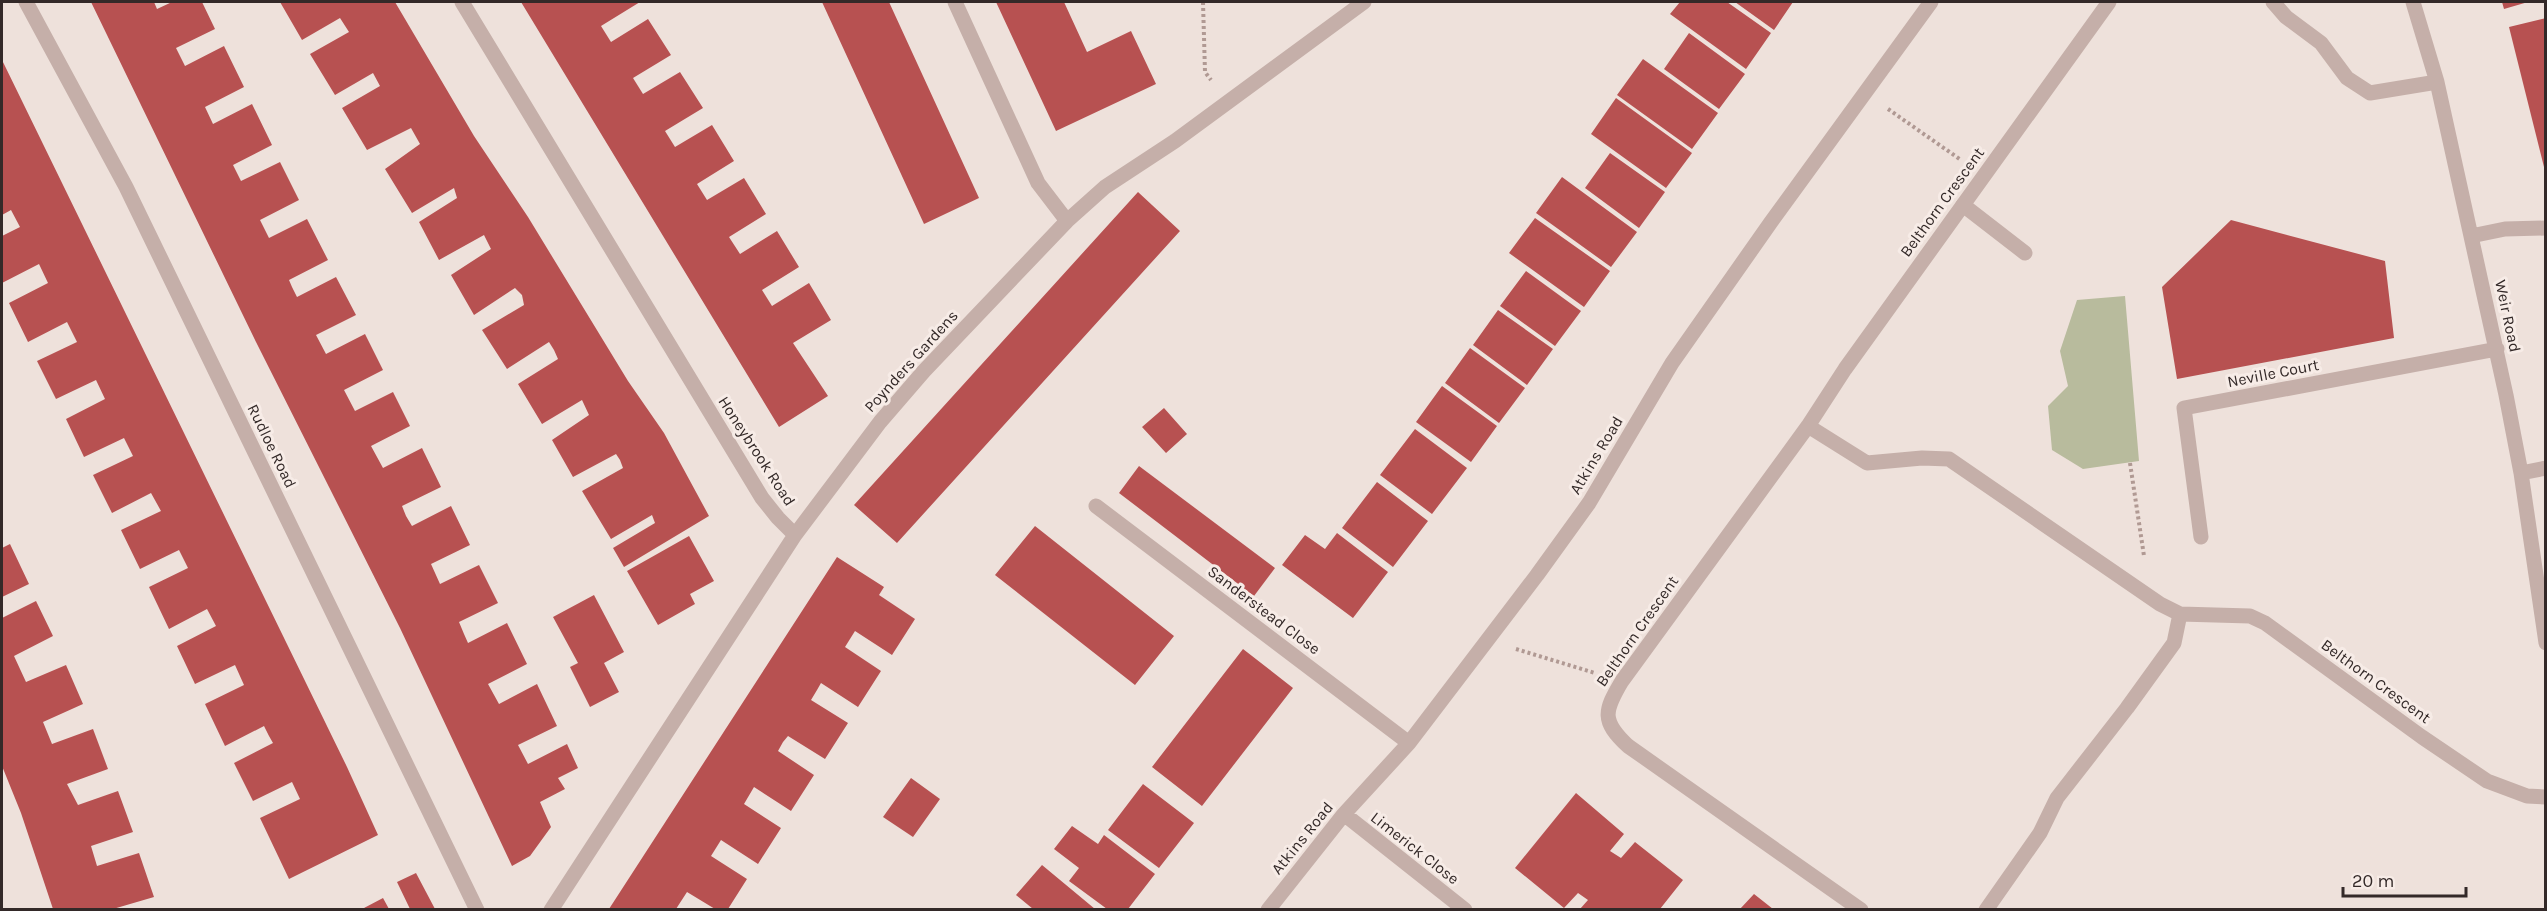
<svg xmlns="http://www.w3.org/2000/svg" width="2547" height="911" font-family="Karla,sans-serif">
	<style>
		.green { fill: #b8bb9d }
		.building { fill: #b75151 }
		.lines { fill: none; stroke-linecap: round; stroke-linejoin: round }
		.path { stroke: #b09993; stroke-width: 4; stroke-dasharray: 3 3; stroke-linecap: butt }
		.lane { stroke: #c5afa9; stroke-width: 15 }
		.street { stroke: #c5afa9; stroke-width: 15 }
		.labels { text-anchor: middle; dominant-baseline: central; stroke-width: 6; stroke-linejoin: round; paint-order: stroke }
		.street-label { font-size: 16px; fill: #332928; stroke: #f7ece7 }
	</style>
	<rect width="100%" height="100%" fill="#eee1db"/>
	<path class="green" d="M2125 296 2139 461 2083 469 2052 450 2048 406 2068 386 2060 351 2077 300Z"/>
	<path class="building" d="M91 2H154L157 9 172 2H202L215 29 176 48 185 66 224 46 244 87 205 107 213 124 252 104 272 145 233 165 241 181 280 162 299 200 260 220 269 238 307 219 328 260 289 280 292 287 297 297 336 277 356 315 316 335 326 354 365 334 383 370 344 390 355 411 393 392 410 426 371 446 383 468 422 448 441 487 402 506 406 516 412 526 451 506 470 545 431 564 440 584 479 565 498 603 459 622 464 634 468 643 507 623 527 664 488 684 499 704 537 684 557 726 518 745 528 764 567 744 578 768 558 778 565 789 540 802 551 827 530 856 512 866 400 628 256 342Z
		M280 2H395L474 136 528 217 628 381 664 433 709 516 624 567 613 548 655 523 652 515 611 539 582 491 623 468 620 460 616 454 573 477 552 440 589 415 582 400 542 424 518 384 558 359 554 350 549 342 507 369 482 330 524 305 522 295 515 288 474 315 451 275 491 249 484 235 439 260 419 222 457 198 454 188 412 213 385 169 420 144 411 128 367 150 342 108 380 86 373 73 335 95 310 54 349 32 340 18 302 40Z
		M521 2H640L601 26 611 42 648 19 671 55 633 78 643 94 680 72 703 108 665 131 675 147 712 125 734 161 697 184 707 200 744 178 766 214 729 237 740 254 777 231 799 267 762 290 772 306 809 283 831 320 793 343 828 396 779 427Z
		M822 2H889L979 198 924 224Z
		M996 2H1064L1087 52 1131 31 1156 84 1056 131Z
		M1680 2H1727L1771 33 1746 69 1670 14Z
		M1735 2H1793L1774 30Z
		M2502 2H2528L2504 9Z
		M2546 18V171H2545L2509 27Z
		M1689 33 1745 74 1719 109 1664 69Z
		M1643 59 1718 113 1692 149 1617 95Z
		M2 60 347 767 378 835 289 879 260 818 300 799 292 782 253 801 234 763 273 743 269 736 264 726 225 746 205 704 244 685 235 665 195 684 177 646 216 626 207 609 169 629 149 587 188 568 179 550 140 569 121 530 161 511 151 493 112 513 93 475 133 456 124 438 84 457 66 419 105 399 96 380 56 399 37 361 77 342 67 322 28 342 9 303 48 283 39 264 2 283V236L20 227 11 210 2 215Z
		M1616 98 1692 153 1666 188 1591 134Z
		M1610 153 1665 192 1639 228 1585 188Z
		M1562 177 1637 232 1611 267 1536 213Z
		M1138 192 1180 231 897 543 854 505Z
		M1535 218 1610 271 1584 307 1509 253Z
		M2231 220 2385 261 2394 338 2177 379 2162 287Z
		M1526 271 1581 311 1555 346 1500 306Z
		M1498 310 1553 349 1527 385 1473 345Z
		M1470 348 1525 388 1499 423 1445 383Z
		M1442 386 1497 426 1471 462 1416 422Z
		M1164 408 1187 434 1166 453 1142 427Z
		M1415 429 1467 468 1432 514 1380 475Z
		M1139 466 1275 568 1254 596 1119 493Z
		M1377 482 1428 521 1393 567 1342 528Z
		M1035 526 1174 636 1135 685 995 575Z
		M1337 533 1388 572 1353 618 1282 565 1305 535 1325 549Z
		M689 536 714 581 690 594 695 604 658 625 627 571Z
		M10 544 29 584 2 597V548Z
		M837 557 884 587 879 595 915 619 892 655 855 631 845 647 881 671 858 707 821 683 817 690 811 700 848 723 825 759 788 736 783 742 778 751 814 775 791 811 754 787 744 804 781 828 758 864 721 840 711 856 747 879 728 909H715L687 892 676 909H609Z
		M594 595 624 652 604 663 619 692 590 707 570 667 578 663 553 617Z
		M36 601 53 636 14 656 26 682 66 665 83 704 43 722 52 744 93 729 108 769 67 784 78 805 118 791 133 832 91 846 97 866 139 853 154 897 113 909H53L21 813 2 766V618Z
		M1243 649 1293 688 1202 806 1152 767Z
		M911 778 940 799 913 837 883 817Z
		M1143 784 1194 823 1159 868 1108 830Z
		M1576 793 1624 834 1610 851 1621 858 1635 842 1683 880 1660 909H1580L1588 900 1578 893 1564 908 1515 868Z
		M1072 826 1098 844 1104 835 1155 874 1128 909H1107L1069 881 1079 868 1054 849Z
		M1042 865 1095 909H1033L1016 895Z
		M416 873 435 909H410L397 882Z
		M1754 894 1773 909H1740Z
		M383 898 389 909H365L364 908Z"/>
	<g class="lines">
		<path class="path" d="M1203 2 1205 72 1211 80
			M1888 109 1961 160
			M2130 463 2144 556
			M1516 649 1595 673"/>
		<path class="lane" d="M1963 205 2025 253"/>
		<path class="street" d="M26 2 126 187 477 910
			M462 2 762 498 778 518 795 535
			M955 2 1038 183 1067 221
			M2273 2 2286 17 2321 43 2347 78 2370 93 2437 82
			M2413 2 2437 82 2506 395 2521 473 2546 643
			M2471 236 2505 229 2546 228
			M1808 426 1867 463 1922 458 1949 459 2160 604 2180 614 2250 616 2265 623 2422 737 2487 781 2527 796 2546 797
			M2521 473 2546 468
			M1096 506 1409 743
			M2201 537 2184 408 2497 349
			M1344 814 1465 910
			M551 910 795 535 880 422 924 371 1067 221 1105 187 1175 141 1364 2
			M1268 910 1344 814 1409 743 1537 575 1589 503 1672 363 1771 222 1931 2
			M1861 910 1628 746C1601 721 1604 711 1622 681L1808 426 1845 369 2109 2
			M1986 910 2040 833 2057 798 2127 708 2174 643 2180 614"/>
	</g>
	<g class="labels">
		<g class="street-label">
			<text transform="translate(1942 202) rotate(-54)">Belthorn Crescent</text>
			<text transform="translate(2508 316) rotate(78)">Weir Road</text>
			<text transform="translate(911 361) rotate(-48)">Poynders Gardens</text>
			<text transform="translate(2273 373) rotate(-11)">Neville Court</text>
			<text transform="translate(272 446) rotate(64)">Rudloe Road</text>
			<text transform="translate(757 451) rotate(57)">Honeybrook Road</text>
			<text transform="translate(1596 455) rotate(-59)">Atkins Road</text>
			<text transform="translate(1264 610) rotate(37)">Sanderstead Close</text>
			<text transform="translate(1637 631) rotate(-55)">Belthorn Crescent</text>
			<text transform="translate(2376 681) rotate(36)">Belthorn Crescent</text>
			<text transform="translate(1302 838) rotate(-51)">Atkins Road</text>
			<text transform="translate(1415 848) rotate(38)">Limerick Close</text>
		</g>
	</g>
	<rect width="2547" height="911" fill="none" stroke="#332928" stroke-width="6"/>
	<path d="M2343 887v9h123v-9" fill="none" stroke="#332928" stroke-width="3"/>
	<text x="2352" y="887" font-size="18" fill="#332928" stroke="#f7ece7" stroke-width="4.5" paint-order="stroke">20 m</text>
</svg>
